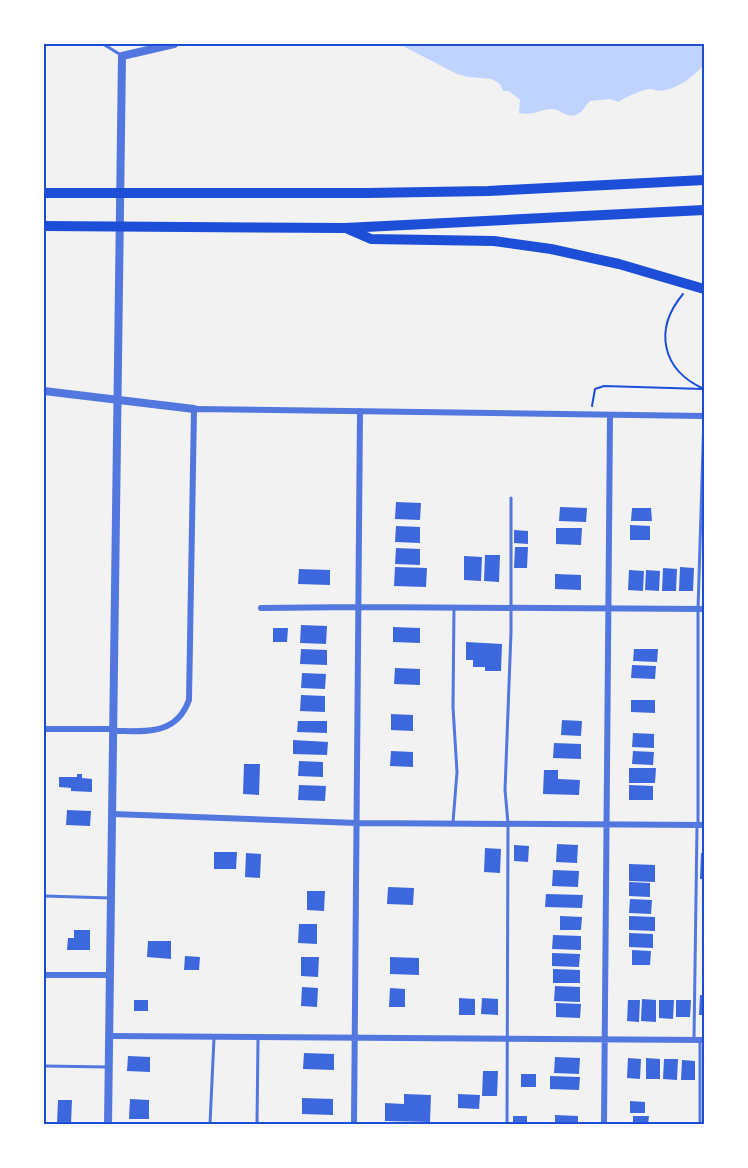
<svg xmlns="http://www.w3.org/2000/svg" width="748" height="1168" font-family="'Alegreya Sans',sans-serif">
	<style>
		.water { fill: #bfd3fe }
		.building { fill: #3d67dc }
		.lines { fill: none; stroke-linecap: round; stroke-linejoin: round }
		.path { stroke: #1d4ed8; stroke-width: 2 }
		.service { stroke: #5277de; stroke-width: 3 }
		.minor { stroke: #5277de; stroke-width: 6 }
		.tertiary { stroke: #5277de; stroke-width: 8 }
		.motorway { stroke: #1d4ed8; stroke-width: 10 }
		.neatline { fill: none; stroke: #1d4ed8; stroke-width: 2 }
	</style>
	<rect width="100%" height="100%" fill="#f2f2f2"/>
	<path class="water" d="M399 44H465L481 46 490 44H702L704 49V64C696 76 674 91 659 91 656 91 653 89 650 89 644 89 623 98 619 102L610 99 590 101C585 106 582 113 576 115 566 118 562 110 553 109 540 109 534 116 519 113L520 100 509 91H503L500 84 492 79 468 77 457 74Z"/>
	<path class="building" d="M396 502 421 503 420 520 395 519Z
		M560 507 587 508 586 522 559 521Z
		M632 508H651L652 521H631Z
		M630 525 650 526V540H630Z
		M396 526 420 527V543L395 542Z
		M556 528H582L581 545 556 544Z
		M514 530 528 531V544L514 543Z
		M515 547H528L527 568H514Z
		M396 548 420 549V565L395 564Z
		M485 555H500L499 582 484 581Z
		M464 556 482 557 481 581 464 580Z
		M395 567 427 568 426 587 394 586Z
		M680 567 694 568 693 591H679Z
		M663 568 677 569 676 591H662Z
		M299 569 330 570V585L298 584Z
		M629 570 644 571 643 591 628 590Z
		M646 570 660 571 659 591 645 590Z
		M555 574 581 575V590L555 589Z
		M301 625 327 626 326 644 300 643Z
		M393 627 420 628V643L393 642Z
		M273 628H288L287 642H273Z
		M466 642 502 644 501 671H485V667H473V660H466Z
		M301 649 327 650V665L300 664Z
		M634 649H658L657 662 633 661Z
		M632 665 656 666 655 679 631 678Z
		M395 668 420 669V685L394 684Z
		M302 673 326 674 325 689 301 688Z
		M301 695 325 696V712L300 711Z
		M631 700H655V713L631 712Z
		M391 714 413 715V731L391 730Z
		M562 720 582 721 581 736 561 735Z
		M298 721H327V733L297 732Z
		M633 733 654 734V748L632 747Z
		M293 740 328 742 327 755 293 754Z
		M554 743 581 744V759L553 758Z
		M391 751 413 752V767L390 766Z
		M633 751 654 752 653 765 632 764Z
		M299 761 323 762V777L298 776Z
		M244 764H260L259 795 243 794Z
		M629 768H656L655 783H629Z
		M544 770H558V779L580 780 579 795 543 794Z
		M77 774H82V778L92 779V792L71 791V788L59 787V777H77Z
		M299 785 326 786 325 801 298 800Z
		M629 785 653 786V800H629Z
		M67 810 91 811 90 826 66 825Z
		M557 844 578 845 577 863 556 862Z
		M514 845 529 846 528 862 514 861Z
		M485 848 501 849 500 873 484 872Z
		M214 852H237L236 869H214Z
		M246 853 261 854 260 878 245 877Z
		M701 853H704V879H700Z
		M629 864 655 865V882L629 881Z
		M553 870 579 871 578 887 552 886Z
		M629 882 650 883V897L629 896Z
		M388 887 414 888 413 905 387 904Z
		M307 891H325L324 911 307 910Z
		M546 894 583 895 582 908 545 907Z
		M630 899 652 900 651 914 629 913Z
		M560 916 582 917 581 930H560Z
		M629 916 655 917V931L629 930Z
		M44 919H46V944H44Z
		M299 924H317V944L298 943Z
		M74 930H90V950H67L68 938H74Z
		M629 933 653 934V948L629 947Z
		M553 935 581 936V950L552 949Z
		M148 941H171V959L147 957Z
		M632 950 651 951 650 965H632Z
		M552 953 580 954 579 967 552 966Z
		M185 956 200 957 199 970H184Z
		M301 957H319L318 977 301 976Z
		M390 957 419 958V975L390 974Z
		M553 969 580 970V983H553Z
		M555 986 580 987V1002L554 1001Z
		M302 987 318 988 317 1007 301 1006Z
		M390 988 405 989V1007H389Z
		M700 995H704V1015H699Z
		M459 998 475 999V1015H459Z
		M482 998 498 999V1015L481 1014Z
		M642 999 656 1000V1022L641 1021Z
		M134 1000H148V1011H134Z
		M628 1000H640L639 1022 627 1021Z
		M659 1000H674L673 1019 659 1018Z
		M676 1000H691L690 1017H676Z
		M556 1003 581 1004 580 1018 556 1017Z
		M304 1053 334 1054V1070L303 1069Z
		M128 1056 150 1057V1072L127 1071Z
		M555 1057 580 1058 579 1074 554 1073Z
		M628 1058 641 1059 640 1079 627 1078Z
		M646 1058 660 1059V1079H646Z
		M664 1059H678L677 1080 663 1079Z
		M682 1060 695 1061V1080H681Z
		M483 1071H498L497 1096H482Z
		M521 1074H536V1087H521Z
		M550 1076 580 1077 579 1090 550 1089Z
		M404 1094 431 1095 430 1122 385 1121V1103L404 1104Z
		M458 1094 480 1095 479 1109 458 1108Z
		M302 1098 333 1099V1115L302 1114Z
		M130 1099 149 1100V1119H129Z
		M58 1100H72L71 1124H57Z
		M630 1101 645 1102V1113H630Z
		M555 1115 578 1116V1124H555Z
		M513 1116H527V1124H513Z
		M633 1116H649L648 1124H633Z"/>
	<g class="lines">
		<path class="path" d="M683 294C653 330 662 370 704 389
			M592 406 595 389 604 386 703 389"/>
		<path class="service" d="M103 44 121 55
			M453 822 457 772 453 707 454 607
			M698 825V609L704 416
			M44 896 111 898
			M694 1039 697 826
			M44 1066 108 1067
			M210 1124 214 1038
			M257 1124 258 1039
			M507 1124 508 823 505 790 511 632V498
			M700 1124V1040"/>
		<path class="minor" d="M261 608 359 607 704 609
			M44 729H114
			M114 731C145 731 176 736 189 700L194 409 704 416
			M113 814 357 823 704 825
			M44 975H110
			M110 1036 704 1040
			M354 1124 360 411
			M604 1124 610 416"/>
		<path class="tertiary" d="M44 391 194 409
			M108 1124 122 56 174 44"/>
		<path class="motorway" d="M44 193H367L488 191 704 180
			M44 226 345 228 704 210
			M348 229 371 239 494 241 551 249 619 264 704 289"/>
	</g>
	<rect width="748" height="1168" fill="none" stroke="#ffffff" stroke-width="90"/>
	<rect x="45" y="45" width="658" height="1078" class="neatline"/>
</svg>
